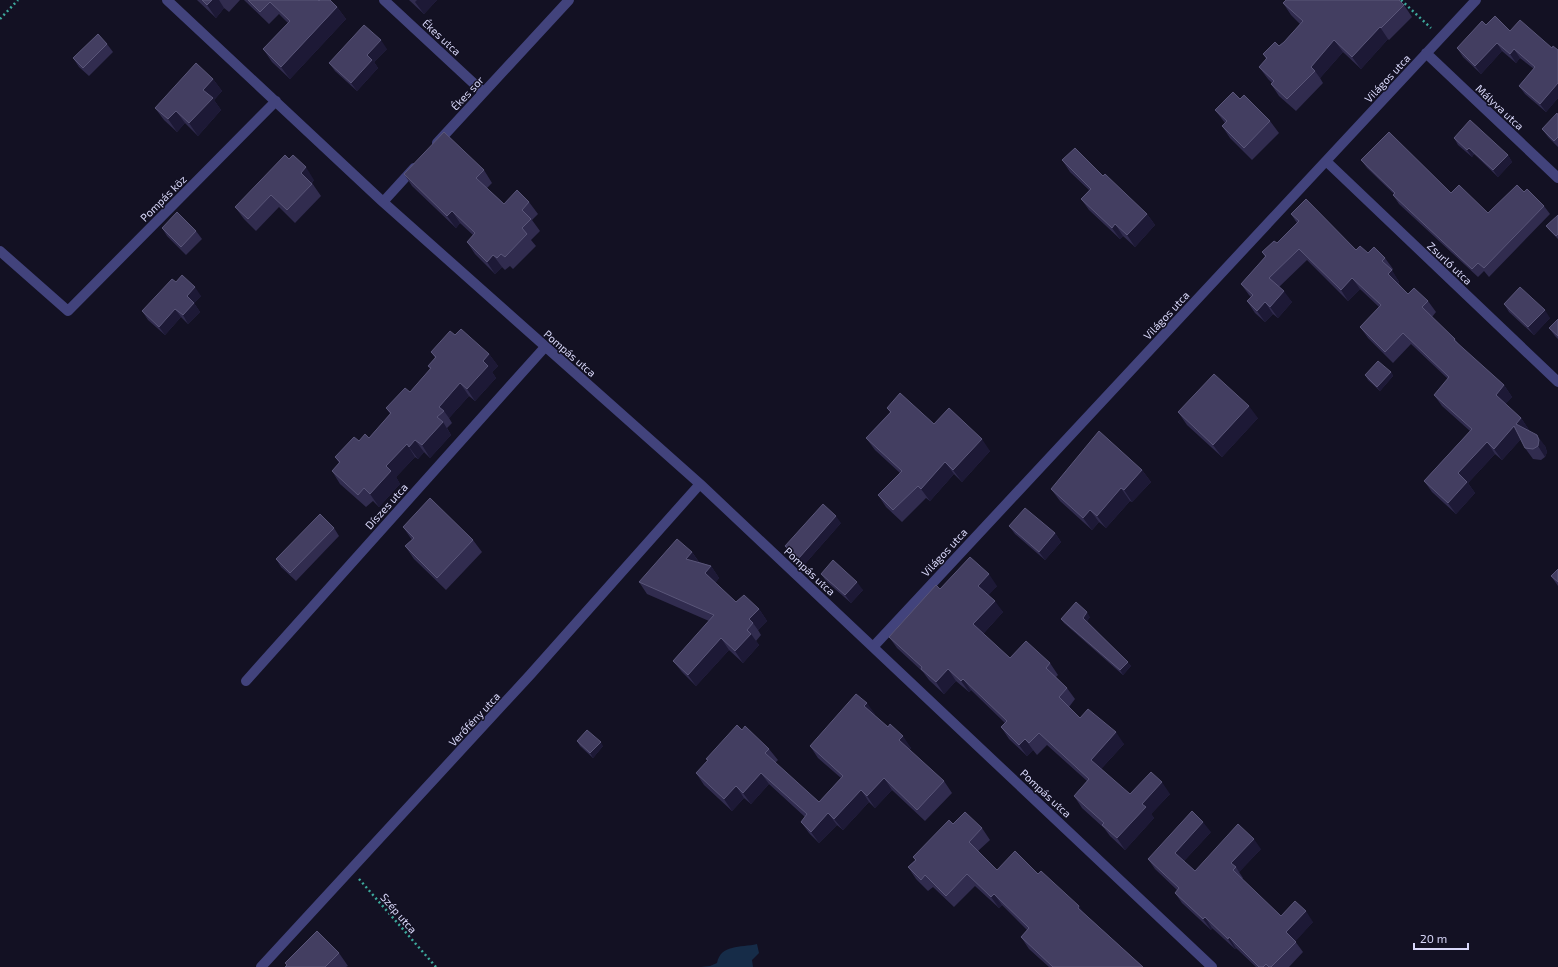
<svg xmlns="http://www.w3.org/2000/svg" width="1558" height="967" font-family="'Exo 2',sans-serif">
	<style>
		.water { fill: #162c48 }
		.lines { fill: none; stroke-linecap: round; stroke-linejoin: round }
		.path { stroke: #3da99c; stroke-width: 2.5; stroke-dasharray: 2 3; stroke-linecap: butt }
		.street { stroke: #42437c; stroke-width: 10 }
		.wall { fill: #312c4f }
		.shaded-wall { fill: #1d1936 }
		.building { fill: #433e61; stroke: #5a5679 }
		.labels { text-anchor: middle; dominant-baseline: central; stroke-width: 3; stroke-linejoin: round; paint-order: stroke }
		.street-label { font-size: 11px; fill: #d9d8fa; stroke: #131123 }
	</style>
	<rect width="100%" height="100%" fill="#131123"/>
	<path class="water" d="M757 944 759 953 752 960 753 967H701L710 966 717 963C721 944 740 948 757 944Z"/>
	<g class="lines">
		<path class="path" d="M1401 0 1431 28
			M0 19 18 0
			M359 879 436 967"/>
		<path class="street" d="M167 0 383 202 700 484 1212 967
			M384 0 483 92
			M1426 53 1558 178
			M437 143 569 0
			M1326 161 1558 382
			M383 202 414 168
			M0 251 68 311 276 101
			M873 647 1476 0
			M246 681 545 347
			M261 967 530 675 700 484"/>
	</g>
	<path class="wall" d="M197 0H240L229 12 224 8 216 18Z
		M244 0H318L319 1 337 7 346 19 290 79 272 62 263 49 288 23 279 14 269 24Z
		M409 0H437L424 14Z
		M1283 3 1404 5 1412 17 1389 40 1388 39 1361 69 1343 52 1320 78 1323 83 1296 111 1279 96 1271 84 1272 83 1268 79 1259 67 1266 59 1263 54 1279 46 1284 42 1300 24 1291 15Z
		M1486 25 1510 31 1558 50V98L1546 112 1525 94 1519 86 1534 69 1520 58 1516 63 1502 51 1481 74 1463 57 1457 48Z
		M107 44 113 52 89 76 79 67 73 58Z
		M387 49 374 62 378 68 357 91 335 71 329 63Z
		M213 79 222 91 214 100 221 110 198 136 185 123 177 132 164 120 155 108Z
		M1240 99 1270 121 1279 133 1252 160 1230 138 1222 126 1225 123 1215 110Z
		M1558 115V147L1548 137 1542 129Z
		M1454 138 1508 155 1512 162 1498 177 1474 154 1472 157 1458 145Z
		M1062 160 1103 176 1147 214 1155 225 1135 247 1123 236 1120 239 1089 210 1081 199 1089 190 1070 172Z
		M1361 160 1451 193 1488 213 1524 192 1544 206 1550 214 1489 277 1484 271 1478 277 1399 204 1393 195 1394 194 1367 168Z
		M484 170 492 183 487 188 504 204 529 202 538 214 532 220 540 231 531 240 536 246 513 269 510 266 505 270 502 267 495 274 475 254 467 242 473 235 460 223 456 228 412 186 404 174Z
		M314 180 312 183 321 196 295 223 279 207 256 231 244 219 235 207Z
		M1291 214 1356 250 1385 258 1393 269 1392 271 1399 282 1398 283 1408 294 1428 301 1436 312 1432 317 1455 339 1461 347 1504 385 1512 397 1505 404 1521 418 1529 430V431L1545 446 1547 452 1545 457 1541 460 1533 459 1525 448 1521 439 1502 460 1495 454 1468 483 1475 493 1456 514 1432 492 1424 481 1470 431 1442 406 1434 395 1448 379 1411 344 1393 363 1368 338 1360 327 1379 307 1360 289 1348 301 1307 260 1279 287 1292 302 1278 318 1273 314 1265 322 1255 313 1247 301 1251 297 1249 295 1241 284 1265 257 1262 252 1277 243 1297 223Z
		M1558 215V239L1549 230 1546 226Z
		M162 228 196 231 202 239 186 255 167 236Z
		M176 282 201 296 194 303 200 312 188 324 181 317 165 335 148 320 142 311Z
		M1504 304 1550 318 1534 335 1509 312Z
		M1558 319V339L1555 336 1549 328Z
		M455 335 489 354 498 366 492 372 496 378 475 401 469 396 449 418 452 423 447 428 451 435 430 458 424 452 418 459 415 457 396 477 400 484 379 507 373 501 366 507 340 484 332 471 339 463 335 457 359 441 369 438 390 414 386 408 410 392 430 369 428 366 435 358 431 352Z
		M1391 372 1393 376 1380 391 1368 380 1365 375Z
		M887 408 934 424 990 451 962 482 954 474 930 501 926 498 902 522 886 507 878 495 900 473 875 450 866 438 890 412Z
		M1178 412 1258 418 1222 457 1187 425Z
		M1142 470 1151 482 1132 502 1130 501 1106 528 1099 522 1092 530 1060 501 1051 489Z
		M841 523 804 565 790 553 785 546Z
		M1009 526 1055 533 1061 542 1045 560 1015 534Z
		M403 527 473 540 482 552 446 590 414 559 405 546 412 540Z
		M334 528 339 536 296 581 281 567 276 559Z
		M692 552 699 562 711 566 719 578 715 583 736 602 759 609 767 621 758 630 761 635 756 641 759 645 743 663 729 650 696 686 682 672 673 661 709 621 647 594 639 582Z
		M1558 569V586L1551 576Z
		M821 574 863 590 851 603 827 582Z
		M997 586 988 595 1003 612 983 634 1010 658 1050 663 1058 675 1056 677 1067 688 1075 699 1069 707 1080 718 1124 744 1101 769 1130 794H1170L1151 814 1154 818 1125 850 1110 836 1104 828 1082 808 1074 796 1087 781 1047 745 1037 755 1033 750 1027 756 1009 739 1001 727 1005 723 971 690 969 692 956 681 944 694 929 680 923 672 897 648 889 637 940 589Z
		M1090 617 1087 621 1131 666 1123 675 1064 623 1061 619Z
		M875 714 874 715 911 748 909 750 944 781 952 793 925 821 892 790 875 808 869 802 843 830 837 825 819 843 809 833 801 822 805 817 769 784 751 804 744 798 732 811 704 785 696 773 708 761 706 759 742 730 769 749 778 760 775 763 819 802 841 778 818 758 810 746Z
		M577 741 603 746 593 758 580 746Z
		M953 824 982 828 990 840 978 851 997 870 1038 874 1085 914 1143 967H1049L1029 949 1021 937 1027 930 1002 905 999 908 975 886 954 907 933 887 928 891 916 879 908 867 915 860 913 857Z
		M1211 832 1184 861 1195 871 1261 849 1239 872 1243 878 1242 879 1281 916 1313 922 1295 941 1303 952 1289 967H1256L1236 948 1235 949 1212 928 1211 930 1182 903 1175 893 1177 890 1155 869 1148 859Z
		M339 953 348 966 346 967H285L287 965 285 963Z"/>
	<path class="shaded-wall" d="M212 0H219L224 8 216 18 207 5Z
		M417 0H437L424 14 415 2Z
		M337 7 346 19 290 79 281 67Z
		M1380 27 1388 39 1361 69 1352 57Z
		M381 40 387 49 374 62 378 68 357 91 351 83 367 55Z
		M1334 40 1343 52 1320 78 1315 71 1311 67Z
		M1497 43 1502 51 1481 74 1475 66Z
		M1514 49 1520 58 1516 63 1510 54Z
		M213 79 222 91 214 100 221 110 198 136 189 123 203 90Z
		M1558 83V98L1546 112 1540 104Z
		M176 111 185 123 177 132 168 119Z
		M1469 148 1474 154 1472 157 1467 150Z
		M1508 155 1512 162 1498 177 1493 170Z
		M306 167 314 180 309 185 301 173Z
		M452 211 460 223 456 228 447 216Z
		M1147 214 1155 225 1135 247 1127 235Z
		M1115 224 1123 236 1120 239 1112 228Z
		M493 255 502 267 495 274 487 262Z
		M1392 270 1399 282 1396 285 1388 274Z
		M1352 278 1360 289 1348 301 1341 290Z
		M195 287 201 296 192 305 187 296Z
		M1284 291 1292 302 1278 318 1270 307Z
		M1265 302 1273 314 1265 322 1257 311Z
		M194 303 200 312 188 324 183 315Z
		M175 309 181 317 165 335 159 327Z
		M1545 310 1550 318 1534 335 1528 327Z
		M489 354 498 366 492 372 496 378 475 401 467 389 483 361Z
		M1391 372 1393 376 1380 391 1377 387Z
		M460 383 469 396 449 418 444 411 439 407Z
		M1504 385 1512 397 1504 406 1496 395Z
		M1249 406 1258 418 1222 457 1213 445Z
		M1521 418 1529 430 1524 435 1516 424Z
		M443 422 451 435 430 458 422 445Z
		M1514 426 1522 438 1502 460 1494 449Z
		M1537 435 1545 446 1547 452 1545 457 1538 446Z
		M982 439 990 451 962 482 953 470Z
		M415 440 424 452 418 459 409 447Z
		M1487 442 1495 454 1468 483 1475 493 1456 514 1448 503 1458 473Z
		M407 444 415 457 396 477 400 484 379 507 370 494 386 466Z
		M945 462 954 474 930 501 921 489Z
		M1142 470 1151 482 1132 502 1124 490Z
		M1121 488 1130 501 1106 528 1097 516Z
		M1090 510 1099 522 1092 530 1083 518Z
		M836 516 841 523 804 565 799 558Z
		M1055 533 1061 542 1045 560 1039 552Z
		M692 552 700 564 686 559Z
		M711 566 719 578 714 585 705 573Z
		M989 574 997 586 987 597 978 586Z
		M857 582 863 590 851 603 845 595Z
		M995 601 1003 612 981 636 973 624Z
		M759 609 767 621 758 630 753 623 749 619Z
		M1087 612 1090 617 1086 622 1083 618Z
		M751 634 759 645 743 663 735 651Z
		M721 638 729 650 696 686 688 675Z
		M1128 662 1131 666 1123 675 1120 670Z
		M948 669 956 681 944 694 936 682Z
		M963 679 971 690 969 692 961 681Z
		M867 703 875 714 872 718 864 706Z
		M1116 732 1124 744 1099 771 1091 760Z
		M903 736 911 748 907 752 899 740Z
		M1025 739 1033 750 1027 756 1019 745Z
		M601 742 603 746 593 758 590 753Z
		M761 773 769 784 751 804 743 793Z
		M884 778 892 790 875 808 867 796Z
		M1162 782 1170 794 1151 814 1154 818 1125 850 1117 838 1142 804Z
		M736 786 744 798 732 811 724 799Z
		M861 790 869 802 843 830 834 819Z
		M828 813 837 825 819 843 811 832Z
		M1203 822 1211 832 1182 863 1175 853Z
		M1254 839 1261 849 1239 872 1236 867 1231 863Z
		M994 894 1002 905 999 908 991 897Z
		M1079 906 1087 917 1078 908Z
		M1306 911 1313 922 1294 943 1286 932Z
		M1205 917 1212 928 1211 930 1203 919Z
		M1229 937 1236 948 1235 949 1228 939Z"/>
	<path class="building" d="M202 0H212L207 5Z
		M248 0H318L319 1 320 0H330L337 7 281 67 263 49 290 21 270 2 260 12Z
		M1286 0H1399L1404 5 1381 28 1380 27 1352 57 1334 40 1311 67 1315 71 1287 99 1271 84 1274 81 1259 67 1267 58 1263 54 1275 42 1279 46 1284 42 1303 21 1283 3Z
		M1495 16 1510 31 1520 20 1552 48 1553 46 1558 50V83L1540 104 1519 86 1535 67 1514 49 1510 54 1497 43 1475 66 1457 48 1482 21 1486 25Z
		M364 25 381 40 367 55 372 60 351 83 329 63Z
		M98 34 107 44 83 68 73 58Z
		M196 63 213 79 203 90 213 98 189 123 176 111 168 119 155 108Z
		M1233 92 1240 99 1244 95 1270 121 1244 148 1222 126 1227 121 1215 110Z
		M1557 113 1558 115V137L1554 141 1542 129Z
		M1470 120 1508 155 1493 170 1469 148 1467 150 1454 138Z
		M444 132 484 170 476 178 504 204 517 190 529 202 522 210 531 219 522 228 527 234 505 257 501 254 497 258 493 255 487 262 467 242 475 233 452 211 447 216 404 174Z
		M1389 132 1451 193 1459 185 1488 213 1517 185 1524 192 1527 189 1544 206 1484 268 1478 263 1472 269 1393 195 1395 193 1361 160Z
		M1075 148 1103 176 1105 174 1147 214 1127 235 1115 224 1112 228 1081 199 1091 189 1062 160Z
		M285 155 289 159 293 155 306 167 301 173 312 184 287 210 271 195 248 219 235 207Z
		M1306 199 1356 250 1360 246 1368 253 1374 247 1385 258 1382 261 1392 270 1388 274 1408 294 1414 288 1428 301 1422 307 1455 339 1454 340 1504 385 1496 395 1521 418 1516 424 1537 435 1539 440 1538 446 1533 449 1525 448 1514 426 1494 449 1487 442 1458 473 1467 482 1448 503 1424 481 1472 429 1434 395 1449 377 1403 333 1385 352 1360 327 1381 305 1352 278 1341 290 1299 249 1269 278 1284 291 1270 307 1265 302 1257 311 1247 301 1253 295 1241 284 1266 256 1262 252 1274 241 1277 243 1299 221 1291 214Z
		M177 212 196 231 181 247 162 228Z
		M1558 215V234L1556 236 1546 226Z
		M182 275 195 287 187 296 194 303 183 315 175 309 159 327 142 311 172 279 176 282Z
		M1520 287 1545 310 1528 327 1504 304Z
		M1558 319V336L1549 328Z
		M461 329 489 354 483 361 488 366 467 389 460 383 439 407 444 411 437 417 443 422 422 445 415 440 409 447 407 444 386 466 391 471 370 494 364 488 358 495 332 471 340 462 335 457 354 437 359 441 365 434 369 438 391 413 386 408 405 388 410 392 431 368 428 366 436 357 431 352 450 331 455 335Z
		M1378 361 1391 372 1377 387 1365 375Z
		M1214 374 1249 406 1213 445 1178 412Z
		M900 393 934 424 949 408 982 439 953 470 945 462 921 489 918 486 893 510 878 495 902 471 866 438 891 412 887 408Z
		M1099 431 1142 470 1124 490 1121 488 1097 516 1090 510 1083 518 1051 489Z
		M430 498 473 540 437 578 405 546 414 538 403 527Z
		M823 504 836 516 799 558 785 546Z
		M1025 508 1055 533 1039 552 1009 526Z
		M320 514 334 528 290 573 276 559Z
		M677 539 692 552 686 559 711 566 705 573 736 602 744 595 759 609 749 619 753 623 747 630 751 634 735 651 721 638 688 675 673 661 714 615 639 582Z
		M970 557 989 574 978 586 995 601 973 624 1010 658 1026 641 1050 663 1046 668 1067 688 1059 697 1080 718 1088 709 1116 732 1091 760 1130 794 1151 772 1162 782 1142 804 1146 807 1117 838 1102 825 1104 823 1074 796 1089 779 1039 733 1029 743 1025 739 1019 745 1001 727 1007 721 963 679 961 681 948 669 936 682 921 669 922 667 889 637 936 585 940 589Z
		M833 560 857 582 845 595 821 574Z
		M1558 569V582L1551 576Z
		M1076 602 1087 612 1083 618 1128 662 1120 670 1061 619Z
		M856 694 867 703 864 706 888 727 890 724 903 736 899 740 944 781 917 810 884 778 867 796 861 790 834 819 828 813 811 832 801 822 807 814 761 773 743 793 736 786 724 799 696 773 708 760 706 759 737 725 742 730 745 726 769 749 765 753 819 802 843 776 810 746Z
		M587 730 601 742 590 753 577 741Z
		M1192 811 1203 822 1175 853 1195 871 1238 824 1254 839 1231 863 1236 867 1233 870 1281 916 1295 901 1306 911 1286 932 1296 942 1271 967H1269L1266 964 1263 967H1259L1229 937 1228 939 1205 917 1203 919 1175 893 1179 888 1148 859Z
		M965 812 982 828 969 842 997 870 1015 851 1038 874 1041 871 1079 906 1078 908 1143 967H1053L1021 937 1029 928 994 894 991 897 967 874 946 896 925 875 921 880 908 867 916 860 913 857 949 820 953 824Z
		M317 931 339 953 325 967H285L287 965 285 963Z"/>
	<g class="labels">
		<g class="street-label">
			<text transform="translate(442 37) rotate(43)">Ékes utca</text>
			<text transform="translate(1387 78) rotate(-47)">Világos utca</text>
			<text transform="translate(467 93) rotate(-47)">Ékes sor</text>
			<text transform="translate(1500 107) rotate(43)">Mályva utca</text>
			<text transform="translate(163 198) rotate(-45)">Pompás köz</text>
			<text transform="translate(1450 263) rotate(43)">Zsurló utca</text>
			<text transform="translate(1166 315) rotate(-47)">Világos utca</text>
			<text transform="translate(570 353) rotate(41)">Pompás utca</text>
			<text transform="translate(386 506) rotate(-48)">Díszes utca</text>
			<text transform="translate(944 552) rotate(-47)">Világos utca</text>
			<text transform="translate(810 571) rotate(43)">Pompás utca</text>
			<text transform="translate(474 719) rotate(-47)">Verőfény utca</text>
			<text transform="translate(1046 793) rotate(43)">Pompás utca</text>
			<text transform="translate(399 913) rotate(49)">Szép utca</text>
		</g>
	</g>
	<path d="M1414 943v6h54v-6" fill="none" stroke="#d9d8fa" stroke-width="2"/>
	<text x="1420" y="943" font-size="12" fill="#d9d8fa" stroke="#131123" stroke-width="3" paint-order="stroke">20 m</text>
</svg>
